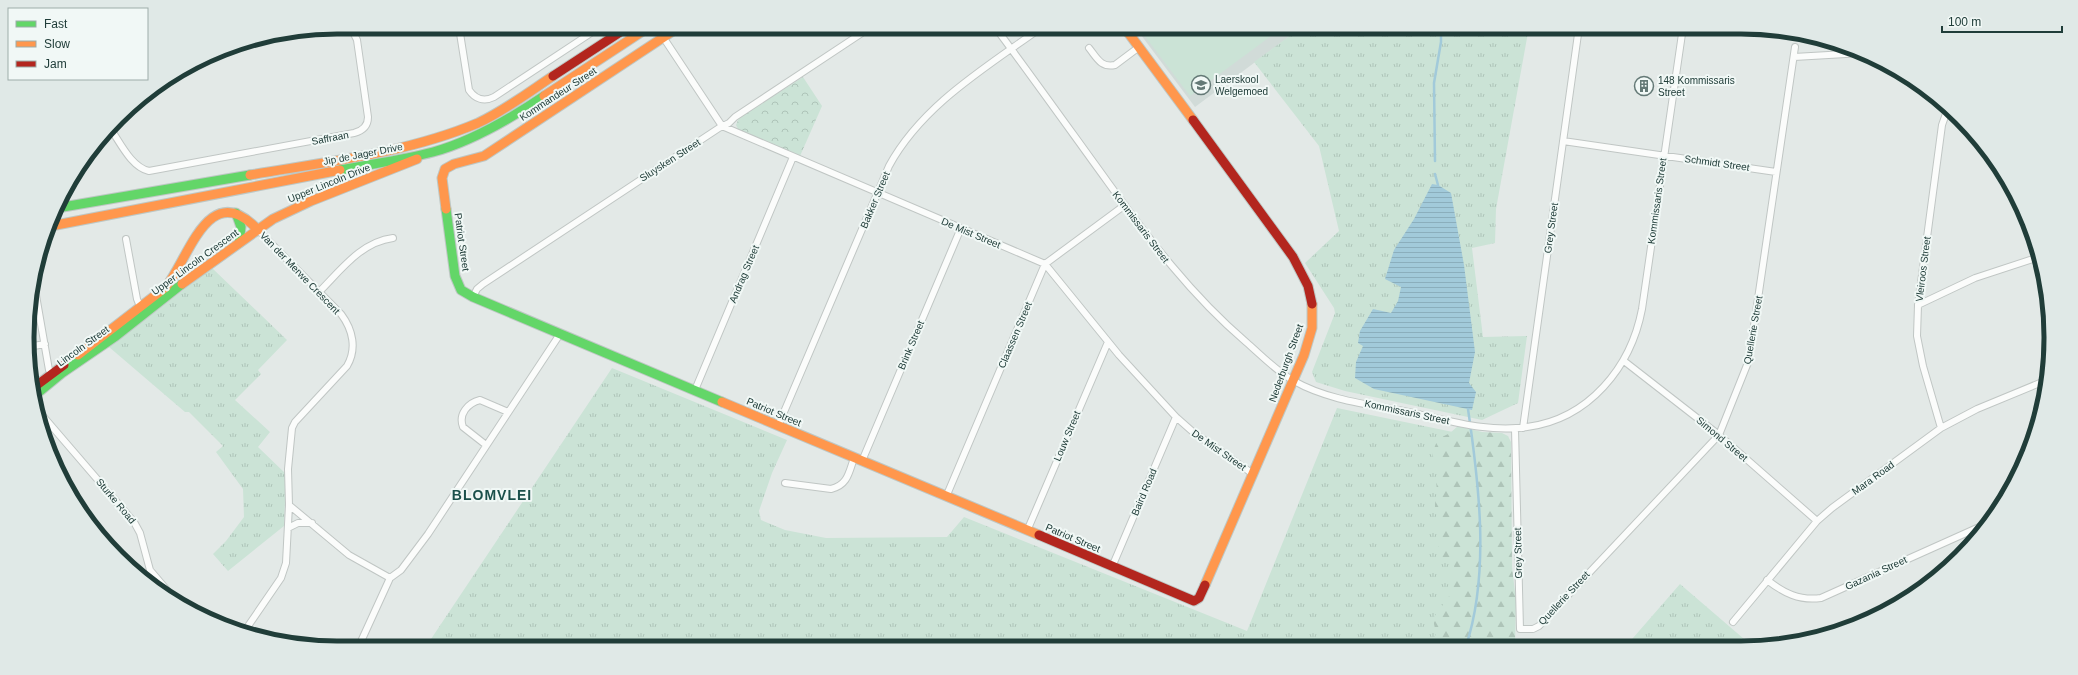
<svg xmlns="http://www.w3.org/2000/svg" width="2078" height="675" font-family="Helvetica,sans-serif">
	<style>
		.built { fill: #d1dbd8 }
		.grass { fill: url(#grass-tufts) }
		.forest { fill: url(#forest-firs) }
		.park { fill: url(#park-crowns) }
		.pitch { fill: #cbe3d6 }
		.water { fill: url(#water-rules) }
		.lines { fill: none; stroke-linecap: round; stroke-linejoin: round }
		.stream { stroke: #a2cada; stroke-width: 2.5 }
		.street-casing { stroke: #c0c6c4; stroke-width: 8 }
		.fast-casing { stroke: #bec7c4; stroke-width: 11 }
		.slow-casing { stroke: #bec7c4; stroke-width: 11 }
		.jam-casing { stroke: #bec7c4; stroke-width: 11 }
		.street { stroke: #fbfcfb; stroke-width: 6 }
		.fast { stroke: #63d668; stroke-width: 9 }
		.slow { stroke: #ff974d; stroke-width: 9 }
		.jam { stroke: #b3261e; stroke-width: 9 }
		.labels { text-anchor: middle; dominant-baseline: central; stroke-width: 4; stroke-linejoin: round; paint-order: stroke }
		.poi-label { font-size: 10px; fill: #203d39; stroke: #f1f8f6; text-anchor: start }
		.street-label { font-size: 10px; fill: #203d39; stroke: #f1f8f6 }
		.district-label { font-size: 14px; font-weight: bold; letter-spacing: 1px; fill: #1b504b; stroke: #f1f8f6 }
		.rim { fill: none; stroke: #203d39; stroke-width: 5 }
	</style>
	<defs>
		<pattern id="grass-tufts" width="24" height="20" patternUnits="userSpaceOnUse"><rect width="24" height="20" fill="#cbe3d6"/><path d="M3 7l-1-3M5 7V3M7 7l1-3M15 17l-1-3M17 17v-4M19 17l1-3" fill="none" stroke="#aec4b8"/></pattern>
		<pattern id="forest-firs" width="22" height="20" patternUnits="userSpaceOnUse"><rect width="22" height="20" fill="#cbe3d6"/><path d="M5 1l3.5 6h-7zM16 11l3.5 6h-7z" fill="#aec4b8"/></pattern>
		<pattern id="park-crowns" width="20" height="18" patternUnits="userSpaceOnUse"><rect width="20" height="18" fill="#cbe3d6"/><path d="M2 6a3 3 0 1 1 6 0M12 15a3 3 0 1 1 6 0" fill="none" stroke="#aec4b8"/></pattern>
		<pattern id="water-rules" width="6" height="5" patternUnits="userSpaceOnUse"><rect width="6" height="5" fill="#a2cada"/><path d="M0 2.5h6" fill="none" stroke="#8baebc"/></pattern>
	</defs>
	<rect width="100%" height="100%" fill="#e3e9e7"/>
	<path class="built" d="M1135 27H1302L1195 107Z"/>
	<path class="grass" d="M1302 27H1529L1496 209 1495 243 1472 248 1483 337 1527 336 1518 403 1482 420 1345 391 1316 382 1312 372 1335 313 1334 308 1305 263 1339 231 1319 146 1254 62Z
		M212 268 287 340 258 370 261 374 235 400 270 432 258 447 286 474 284 526 228 571 213 554 226 541 244 517 243 489 216 452 223 446 189 412H185L109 347Z
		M612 368 787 440 772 473 759 511 761 520 785 530 826 538 947 537 964 517 1247 631 1337 408 1506 443 1511 646 425 648Z
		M1680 584 1751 645 1626 646Z"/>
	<path class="forest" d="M1458 426 1482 432 1502 433 1508 436 1511 442 1512 567 1516 601 1515 646H1432L1436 633 1434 624V617L1450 595 1448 581 1455 568 1451 562 1441 563 1437 558 1440 526 1435 510V504L1437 491 1436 481 1441 469 1439 462 1434 459 1432 453 1438 439 1450 433Z"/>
	<path class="park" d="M803 77 822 106 800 156 738 129 736 125 739 118Z"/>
	<path class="pitch" d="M1138 27H1283L1190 96Z"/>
	<path class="water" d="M1432 184 1438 185 1451 193 1464 265 1475 352 1469 383 1476 392 1472 410 1374 389 1355 378 1356 362 1363 346 1358 343 1360 331 1373 309 1391 313 1398 301 1401 287 1385 279 1394 250 1414 219Z"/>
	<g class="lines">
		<path class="stream" d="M1435 161 1434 83 1441 42V27
			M1435 174 1438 185
			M1466 646C1490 573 1479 484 1468 409"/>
		<defs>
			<path id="street" d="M459 27 469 90C475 99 484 102 494 97L600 27
				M995 27C1033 78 1070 130 1107 181 1149 239 1191 295 1246 342 1261 355 1276 371 1294 381 1329 401 1374 405 1413 413 1451 421 1489 433 1527 427 1589 419 1631 367 1642 309L1683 27
				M663 37 722 126 1045 264 1119 355 1176 417 1193 432 1253 474
				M1089 48C1097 58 1101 68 1115 65L1139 47
				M1794 57 1863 53
				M110 128C120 142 131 167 149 171L354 133C362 131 368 126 368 117L357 40 353 32 342 28 247 42
				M1563 141 1776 172
				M126 239 137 299 141 309
				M34 284 49 370 54 375
				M319 292C341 270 361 242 393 238
				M473 297 477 289 483 284 719 128 729 123 735 117 871 27
				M1918 305 1975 278 2039 257
				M28 347 45 344
				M1624 361 1719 435 1817 521
				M695 390 793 157
				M36 408 134 522 140 533 150 570 178 603
				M778 426 889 166C923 104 987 67 1042 27
				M1523 428 1579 27
				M1941 428 1923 366 1917 336 1918 305 1942 125 1948 108
				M1515 429 1520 629H1533L1539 626 1719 435 1749 360 1795 47
				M486 445 463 427C458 414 468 403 480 400L508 412
				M862 461 961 228
				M785 483 831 489C848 485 849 472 854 458
				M946 497 1045 264 1125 205
				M289 505 349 555 390 578
				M288 528 298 523H312
				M1027 531 1108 342
				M1112 567 1176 417
				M1767 580C1784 593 1799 601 1821 598L1986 524
				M1733 622 1817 521 1832 508 1941 428 1977 409 2047 380
				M244 632 281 578 286 563 289 505 288 469 292 428 295 422 347 366C357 349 353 330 341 314L258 230
				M358 648 390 578 401 570 428 534 560 334"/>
			<path id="fast" d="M340 170C371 164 403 160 433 152 473 141 510 119 544 96
				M57 208 250 175
				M446 209 455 276 461 290 473 297 722 402
				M236 213 241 227 239 243
				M34 396 62 373 116 336 182 284"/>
			<path id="slow" d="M1124 27 1193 120
				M544 96 649 27
				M250 175C326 162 407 153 478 123 504 111 529 92 553 76
				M446 209 442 178 445 169 454 164 484 156 679 27
				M51 226 340 170
				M182 284 273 219 311 201 417 159
				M78 355 166 287C189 258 209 177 258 230
				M722 402 1039 535
				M1205 585 1304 355 1312 328V304"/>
			<path id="jam" d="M553 76 628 27
				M1193 120 1293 257 1308 286 1312 304
				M33 388 64 365
				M1039 535 1194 601 1199 598 1205 585"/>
		</defs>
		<use href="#street" class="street-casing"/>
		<use href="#fast" class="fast-casing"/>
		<use href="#slow" class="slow-casing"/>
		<use href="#jam" class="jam-casing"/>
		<use href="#street" class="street"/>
		<use href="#fast" class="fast"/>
		<use href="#slow" class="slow"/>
		<use href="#jam" class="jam"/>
	</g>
	<defs>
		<symbol id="school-ring" viewBox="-11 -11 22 22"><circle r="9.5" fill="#f1f8f6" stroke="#647976" stroke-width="1.5"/><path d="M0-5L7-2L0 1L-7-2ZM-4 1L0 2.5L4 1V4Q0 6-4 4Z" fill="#647976"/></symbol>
		<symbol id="building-ring" viewBox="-11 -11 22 22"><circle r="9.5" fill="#f1f8f6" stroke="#647976" stroke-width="1.5"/><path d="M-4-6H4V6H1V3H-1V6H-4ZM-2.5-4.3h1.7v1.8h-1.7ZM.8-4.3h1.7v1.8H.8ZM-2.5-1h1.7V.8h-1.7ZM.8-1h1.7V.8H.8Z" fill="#647976"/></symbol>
	</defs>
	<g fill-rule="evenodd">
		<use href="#school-ring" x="1190" y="74" width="22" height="22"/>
		<use href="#building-ring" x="1633" y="75" width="22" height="22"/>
	</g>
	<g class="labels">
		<g class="poi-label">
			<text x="1215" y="79">Laerskool<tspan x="1215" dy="12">Welgemoed</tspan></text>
			<text x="1658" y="80">148 Kommissaris<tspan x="1658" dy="12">Street</tspan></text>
		</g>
		<g class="street-label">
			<text transform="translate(558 94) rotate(-33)">Kommandeur Street</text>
			<text transform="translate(330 138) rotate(-11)">Saffraan</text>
			<text transform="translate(363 154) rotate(-11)">Jip de Jager Drive</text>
			<text transform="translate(670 160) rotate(-33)">Sluysken Street</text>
			<text transform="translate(1717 163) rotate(8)">Schmidt Street</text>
			<text transform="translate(329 183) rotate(-22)">Upper Lincoln Drive</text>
			<text transform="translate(875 200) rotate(-67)">Bakker Street</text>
			<text transform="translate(1657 201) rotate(-82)">Kommissaris Street</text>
			<text transform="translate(1141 227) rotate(53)">Kommissaris Street</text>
			<text transform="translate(1551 228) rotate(-82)">Grey Street</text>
			<text transform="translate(971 233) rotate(23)">De Mist Street</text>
			<text transform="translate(462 242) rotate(82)">Patriot Street</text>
			<text transform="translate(195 262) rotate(-36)">Upper Lincoln Crescent</text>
			<text transform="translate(1923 269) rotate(-83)">Vleiroos Street</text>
			<text transform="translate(300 273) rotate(46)">Van der Merwe Crescent</text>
			<text transform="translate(744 274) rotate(-67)">Andrag Street</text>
			<text transform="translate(1753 330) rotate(-80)">Quellerie Street</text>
			<text transform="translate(1015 335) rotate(-67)">Claassen Street</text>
			<text transform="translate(911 345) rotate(-67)">Brink Street</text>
			<text transform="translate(83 346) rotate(-36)">Lincoln Street</text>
			<text transform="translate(1286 363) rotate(-70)">Nederburgh Street</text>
			<text transform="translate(774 412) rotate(23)">Patriot Street</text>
			<text transform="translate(1407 412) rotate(12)">Kommissaris Street</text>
			<text transform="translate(1067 436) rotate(-67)">Louw Street</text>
			<text transform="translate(1722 439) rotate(40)">Simond Street</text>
			<text transform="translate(1219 450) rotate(35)">De Mist Street</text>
			<text transform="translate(1873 478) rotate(-36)">Mara Road</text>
			<text transform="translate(1144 492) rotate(-67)">Baird Road</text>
			<text transform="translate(116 501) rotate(50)">Sturke Road</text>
			<text transform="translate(1073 538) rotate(23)">Patriot Street</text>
			<text transform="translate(1518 553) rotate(-91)">Grey Street</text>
			<text transform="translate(1876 573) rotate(-25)">Gazania Street</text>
			<text transform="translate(1564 598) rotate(-47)">Quellerie Street</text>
		</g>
		<g class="district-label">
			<text x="492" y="495">BLOMVLEI</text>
		</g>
	</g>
	<path d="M0 0H2078V675H0ZM337 34H1741A303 303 0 0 1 2044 337V338A303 303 0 0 1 1741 641H337A303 303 0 0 1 34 338V337A303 303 0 0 1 337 34Z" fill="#e0e9e7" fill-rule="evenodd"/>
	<path class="rim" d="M337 34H1741A303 303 0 0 1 2044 337V338A303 303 0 0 1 1741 641H337A303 303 0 0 1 34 338V337A303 303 0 0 1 337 34Z"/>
	<rect x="8" y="8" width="140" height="72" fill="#f1f8f6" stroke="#9dadaa"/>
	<rect x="16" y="21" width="20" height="6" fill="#63d668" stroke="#9dadaa"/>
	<text x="44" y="28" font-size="12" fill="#203d39">Fast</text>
	<rect x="16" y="41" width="20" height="6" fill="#ff974d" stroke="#9dadaa"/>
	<text x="44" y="48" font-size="12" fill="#203d39">Slow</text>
	<rect x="16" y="61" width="20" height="6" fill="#b3261e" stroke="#9dadaa"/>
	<text x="44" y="68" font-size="12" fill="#203d39">Jam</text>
	<path d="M1942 26v6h120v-6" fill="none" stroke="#203d39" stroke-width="2"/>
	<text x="1948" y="26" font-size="12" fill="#203d39" stroke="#f1f8f6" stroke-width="3" paint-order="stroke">100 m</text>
</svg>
